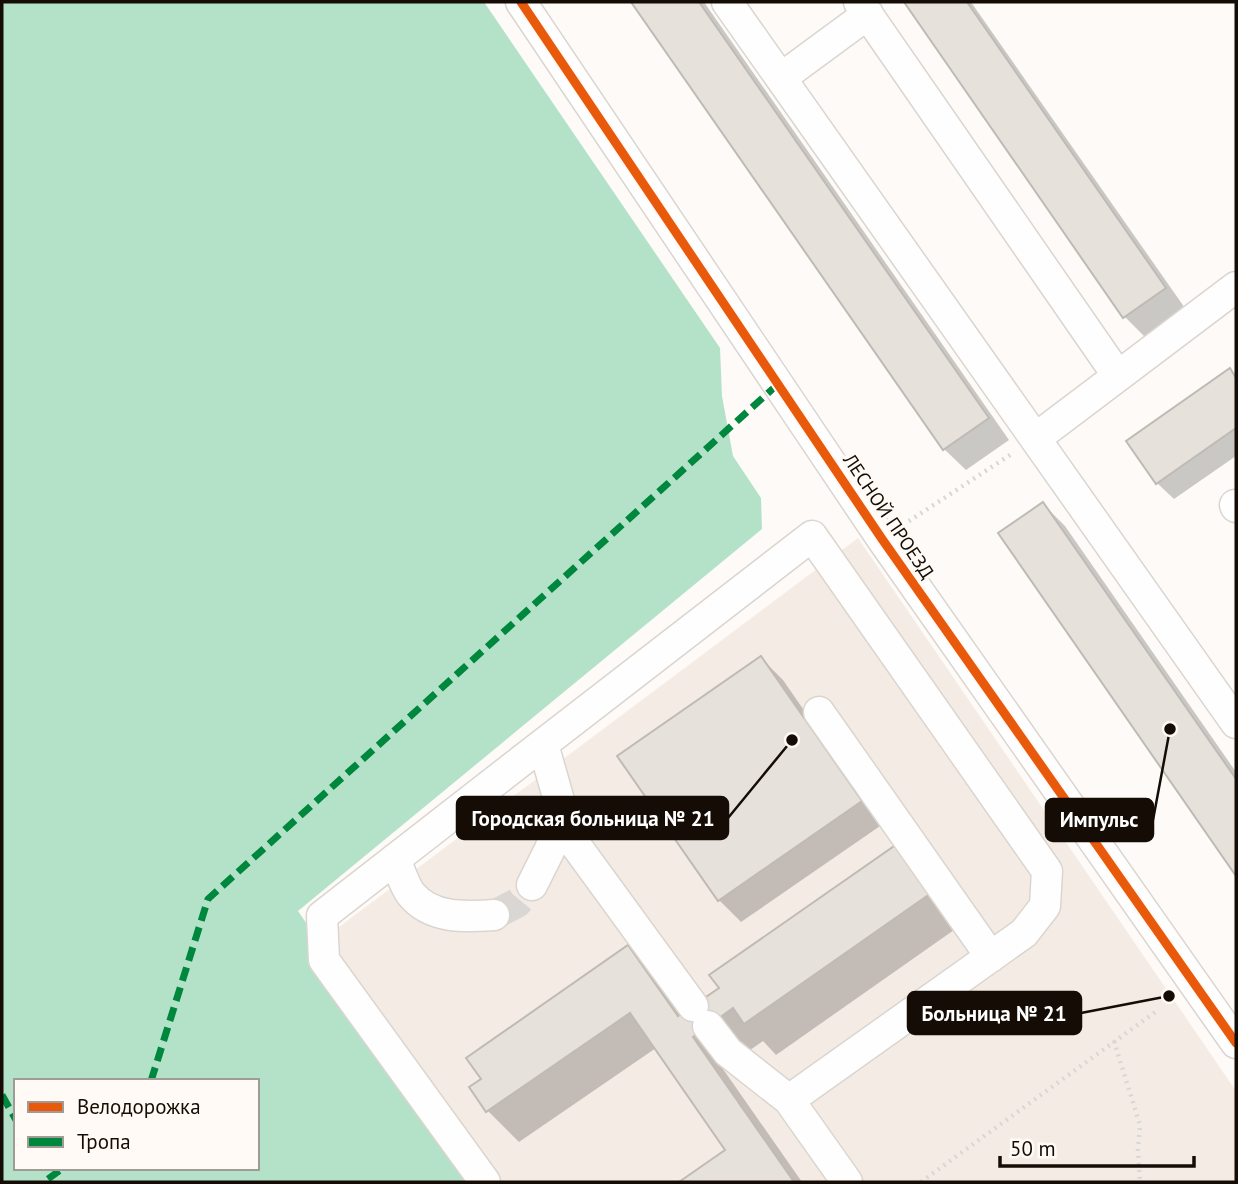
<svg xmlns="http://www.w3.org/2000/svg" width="1238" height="1184" font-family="'PT Sans',sans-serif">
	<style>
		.built { fill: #f4ece4 }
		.forest { fill: #b4e2c9; fill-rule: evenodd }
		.shadow { fill: #0003 }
		.building { fill: #e7e1db; stroke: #c0bab4; stroke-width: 2 }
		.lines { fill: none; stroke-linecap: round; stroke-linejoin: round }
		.minor-tunnel { stroke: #dad6d3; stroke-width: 30; stroke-dasharray: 30 15; stroke-linecap: butt }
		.minor-casing { stroke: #dbd5cf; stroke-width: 33 }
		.path { stroke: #d8d7d6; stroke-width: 4.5; stroke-dasharray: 2 5; stroke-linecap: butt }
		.minor { stroke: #fffefe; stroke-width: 30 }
		.quiet { stroke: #00873e; stroke-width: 7; stroke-dasharray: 14 7; stroke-linecap: butt }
		.cycleway-casing { stroke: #fffaf5; stroke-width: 13 }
		.cycleway { stroke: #e8590c; stroke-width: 9 }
		.labels { text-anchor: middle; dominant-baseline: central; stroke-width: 7; stroke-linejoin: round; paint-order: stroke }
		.street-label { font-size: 19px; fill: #150d05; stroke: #fffaf5 }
		.leader { fill: none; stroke: #150d05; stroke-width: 2.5 }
		.callout-dot { fill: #150d05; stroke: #fffaf5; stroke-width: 2.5 }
		.callout { fill: #150d05; stroke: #150d05; stroke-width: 2.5 }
		.callout-label { font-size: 21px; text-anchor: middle; font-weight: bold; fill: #fff }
	</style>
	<rect width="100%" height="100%" fill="#fdfaf7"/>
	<path class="built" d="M858 538 1236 1091V1182H483L319 942Z"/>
	<path class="forest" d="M2 2H484L720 348 722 396 733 456 761 498 762 529 298 911 483 1182H2ZM16 1081H257V1168H16Z"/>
	<path class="shadow" d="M633 2H704L1009 440 966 470 944 449Z
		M906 2H971L1187 311 1147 339 1125 317Z
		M1229 371 1236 377V456L1174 499 1157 483Z
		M1043 504 1065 526 1236 772V872L1001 534Z
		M761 658 783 680 883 824 741 922 719 900 620 757Z
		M900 844 964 923 776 1055 763 1041 723 1069 802 1182H682L727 1150 656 1048 519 1142 487 1110 483 1079 628 947 659 978 684 1014 721 988Z"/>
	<path class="building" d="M631 2H699L989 418 943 450Z
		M904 2H967L1166 288 1123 318Z
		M1230 368 1236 378V428L1156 484 1126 441Z
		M1043 502 1236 779V876L998 533Z
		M761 656 862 801 718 901 617 756Z
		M900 842 934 891 744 1024 733 1008 693 1037 794 1182H679L725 1150 630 1013 486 1112 469 1087 481 1079 466 1058 628 945 678 1016 719 988 709 975Z"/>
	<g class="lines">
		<path class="minor-tunnel" d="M494 915 517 903 532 885"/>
		<defs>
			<path id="minor" d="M521 2 882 539 1236 1043
				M727 2 1236 723
				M859 2 1118 376
				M781 78 868 14
				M1036 438 1236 287
				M1235 505 1236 507
				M819 712 991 957
				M395 859C400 870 404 885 411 894 431 919 465 917 494 915
				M532 885 550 849 562 813
				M693 1006 569 836 543 744 812 536 1047 871 1045 906 1024 933 789 1100
				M708 1026 728 1052 789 1100 847 1182
				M485 1182 324 960 322 916 543 744"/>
		</defs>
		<use href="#minor" class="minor-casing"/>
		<path class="path" d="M903 525 1013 453
			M1114 1041 1140 1125 1138 1150 1140 1182
			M921 1182 1158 1010"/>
		<use href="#minor" class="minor"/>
		<path class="quiet" d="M151 1081 208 899 778 384
			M2 1095 16 1120
			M48 1179 63 1168"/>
		<defs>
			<path id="cycleway" d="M521 2 882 539 1236 1043"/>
		</defs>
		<use href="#cycleway" class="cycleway-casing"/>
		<use href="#cycleway" class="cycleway"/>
	</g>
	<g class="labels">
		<g class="street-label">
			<text transform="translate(889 516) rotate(56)">ЛЕСНОЙ ПРОЕЗД</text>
		</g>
	</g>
	<path class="leader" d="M792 740L728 818M1170 729L1153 820M1169 996L1081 1013"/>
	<g class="callout-dot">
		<circle cx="792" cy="740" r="7"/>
		<circle cx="1170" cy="729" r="7"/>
		<circle cx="1169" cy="996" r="7"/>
	</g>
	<g class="callout">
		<rect x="457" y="797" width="271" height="42" rx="7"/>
		<rect x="1046" y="799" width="107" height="42" rx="7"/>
		<rect x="908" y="992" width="173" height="42" rx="7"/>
	</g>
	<g class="callout-label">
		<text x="593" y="826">Городская больница № 21</text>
		<text x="1099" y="827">Импульс</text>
		<text x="994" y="1021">Больница № 21</text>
	</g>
	<rect width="1238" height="1184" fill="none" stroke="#150d05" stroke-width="7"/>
	<rect x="14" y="1079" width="245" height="91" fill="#fffaf5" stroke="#a19b95" stroke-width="2"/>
	<rect x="28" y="1102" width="35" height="10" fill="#e8590c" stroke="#a19b95" stroke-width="2"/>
	<text x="77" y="1114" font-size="21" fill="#150d05">Велодорожка</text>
	<rect x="28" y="1137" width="35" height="10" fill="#00873e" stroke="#a19b95" stroke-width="2"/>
	<text x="77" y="1149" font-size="21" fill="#150d05">Тропа</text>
	<path d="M1000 1156v10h194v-10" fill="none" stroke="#150d05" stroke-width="3.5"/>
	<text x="1010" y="1156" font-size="21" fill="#150d05" stroke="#fffaf5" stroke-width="5" paint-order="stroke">50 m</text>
</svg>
